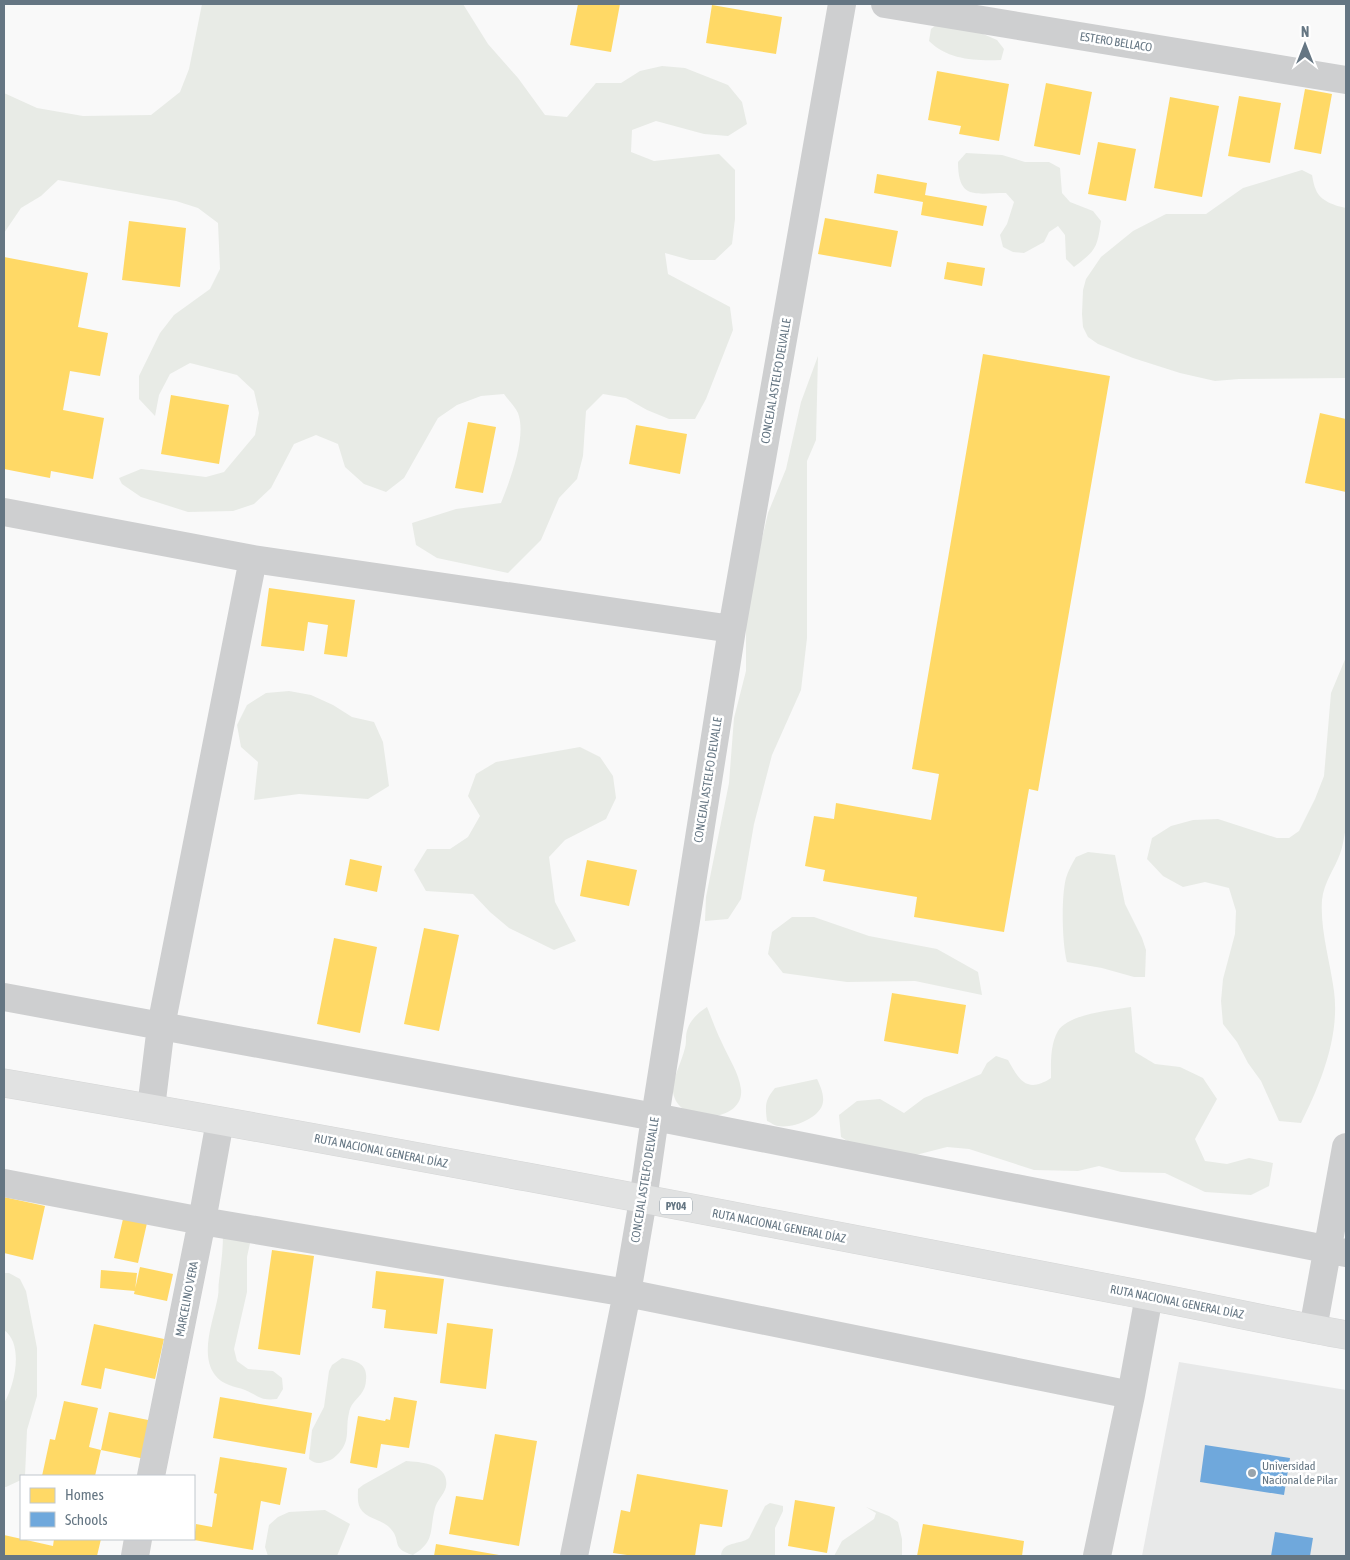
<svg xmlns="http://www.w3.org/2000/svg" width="1350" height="1560" font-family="'Asap Condensed',sans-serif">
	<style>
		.built { fill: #e8e9e9 }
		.green { fill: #e8ebe6 }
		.homes { fill: #ffd966 }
		.schools { fill: #6fa8dc }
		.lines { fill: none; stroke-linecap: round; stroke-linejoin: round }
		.highway-casing { stroke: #d5d6d6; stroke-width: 29 }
		.street { stroke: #cecfd0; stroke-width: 28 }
		.highway { stroke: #e1e2e2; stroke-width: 28 }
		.poi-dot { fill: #99a4ac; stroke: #fff; stroke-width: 2 }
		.labels { text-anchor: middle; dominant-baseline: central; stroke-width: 5; stroke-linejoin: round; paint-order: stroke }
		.shield { fill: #fff; stroke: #939fa8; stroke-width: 1 }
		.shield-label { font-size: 11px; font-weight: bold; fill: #657683 }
		.street-label { font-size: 12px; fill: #657683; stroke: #fff }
		.poi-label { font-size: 12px; fill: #657683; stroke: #fff; text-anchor: start }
	</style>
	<rect width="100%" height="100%" fill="#f9f9f9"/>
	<path class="built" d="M1179 1362 1346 1390V1556H1142Z"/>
	<path class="green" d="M202 4H463L488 44 518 78 545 115 567 117 596 83H621L640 71 662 66 685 68 728 85 742 102 747 124 728 136 704 134 656 121 632 130 631 152 654 161 719 154 735 170V219L732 244 715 260H690L665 253 668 274 730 307 733 330 706 399 695 419H669L647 410 626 398 603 394 586 411 583 456 577 479 559 498 541 540 508 573 437 558 416 545 412 523 456 509 501 503C510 480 527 437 518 413 515 406 508 400 504 394L481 396 457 405 438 418 404 478 386 492 364 484 345 467 338 444 316 435 294 444 271 488 254 504 233 511 188 512 141 497 122 484 119 478 141 469 206 477 224 472 255 435 259 413 254 391 237 375 190 363 170 374 159 395 155 416 139 399V376L160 333 174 315 210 289 220 269 218 223 198 208 176 201 58 180 41 196 21 208 4 233V93L37 108 83 116 151 115 180 92 189 69Z
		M941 21H953L997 40 1004 49 1001 60C976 61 948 60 929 41L931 29Z
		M966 153 1002 155 1025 162H1049L1060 168 1062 193 1070 202 1093 211 1101 221C1097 249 1096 250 1074 267L1066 259 1065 235 1058 226 1049 232 1044 242 1024 253 1013 252 1003 247 1000 235 1007 224 1014 202 1006 193C976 193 958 201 958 162Z
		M1302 170 1312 175C1313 180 1314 186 1316 190 1320 201 1336 206 1346 208V378L1239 379 1215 381 1180 373 1133 358 1098 344 1088 337 1083 327 1082 314 1083 290 1086 279 1101 257 1133 231 1166 214H1206L1243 188Z
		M818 356 816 440 807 461V638L801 690 772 755 754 824 741 899 728 919 705 921 706 897 729 783 734 718 746 671V626L752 581 768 513 786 469 801 402Z
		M1346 657V828C1344 836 1343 846 1340 854 1334 870 1324 882 1322 900 1320 930 1330 961 1334 991 1340 1036 1321 1083 1301 1123L1279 1121 1261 1081 1248 1063 1237 1042 1223 1024 1221 1001 1223 979 1235 934 1236 911 1229 888 1205 882 1183 887 1163 876 1147 859 1152 838 1171 826 1193 820 1218 819 1277 838H1289L1299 831 1315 799 1324 776 1331 693Z
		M289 691 311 695 333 705 352 717 374 722 383 742 389 786 368 799 299 794 254 800 258 762 241 747 237 725 247 705 266 693Z
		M580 747 600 757 613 776 616 798 606 819 565 840 549 857 555 902 576 941 554 950 509 928 490 912 473 894 426 891 414 870 427 849H450L468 837 480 816 468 796 476 774 496 762Z
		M1088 852 1115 855 1125 904 1142 938 1146 950 1145 977H1134L1102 968 1067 962C1062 944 1061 897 1066 878 1068 871 1072 864 1076 857Z
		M792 917H814L869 936 937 949 978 972 982 995 915 981 847 982 783 973 768 954 772 932Z
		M707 1007C712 1019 716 1031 722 1043 728 1057 739 1073 741 1089 745 1123 678 1127 673 1092 672 1079 682 1061 685 1048 686 1044 686 1041 686 1037 687 1023 696 1014 707 1007Z
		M1131 1007 1135 1052 1155 1064 1180 1067 1203 1078 1217 1099 1195 1139 1205 1161 1227 1164 1249 1158 1273 1163 1269 1186 1251 1195 1205 1192 1165 1173 1121 1172 1099 1166 1078 1171 1034 1170 969 1149 947 1147 904 1158 860 1149 841 1137 839 1115 857 1101 880 1099 904 1113 924 1098 981 1074 987 1063 996 1056 1008 1060C1019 1080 1027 1094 1051 1078 1051 1063 1050 1045 1058 1031 1068 1014 1112 1010 1131 1007Z
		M817 1079C820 1085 824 1094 823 1102 821 1118 792 1129 778 1126 775 1126 770 1122 767 1121 765 1105 765 1100 775 1088Z
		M252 1234 247 1257V1292L234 1349 237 1361 248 1369 273 1371 282 1378 283 1389 277 1399C260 1401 259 1396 245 1390 234 1386 222 1385 215 1375 199 1354 214 1319 218 1296 219 1291 218 1286 219 1281 221 1265 223 1250 223 1235Z
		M4 1273H9L20 1279 26 1291 37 1348V1396L27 1430 25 1476H21V1480L6 1487H4V1403C15 1385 24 1344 4 1330Z
		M342 1358C356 1361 368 1363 366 1380 366 1385 364 1390 361 1394 356 1400 350 1405 349 1413 345 1429 351 1440 339 1453 335 1457 332 1460 327 1461 319 1464 315 1464 309 1459L312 1430 324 1407 329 1371 332 1365Z
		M406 1461C421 1462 450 1464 446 1487 444 1495 437 1500 435 1508 429 1530 436 1541 413 1555 389 1548 403 1540 389 1527 381 1519 366 1519 360 1508 357 1502 358 1495 358 1489L363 1485Z
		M770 1503 783 1506V1511L775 1528V1556H721C722 1541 740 1545 749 1538L765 1506Z
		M866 1507 889 1516 898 1522 902 1539V1556H834L842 1541 874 1519 876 1513Z
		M325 1510 350 1524 337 1556H268L265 1547 269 1525 278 1517 289 1512Z"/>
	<path class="homes" d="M578 4H620L611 52 570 45Z
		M712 5 782 17 776 54 706 43Z
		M937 71 1009 84 999 141 959 134 961 126 928 120Z
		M1046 83 1092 92 1080 155 1034 146Z
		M1305 89 1332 94 1321 154 1294 149Z
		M1239 96 1281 103 1270 163 1228 156Z
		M1170 97 1219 106 1202 197 1154 188Z
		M1098 142 1136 149 1126 201 1088 194Z
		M877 174 927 183 925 195 987 206 983 226 921 215 923 202 874 193Z
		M825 218 898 231 891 267 818 254Z
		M129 221 186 228 180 287 122 280Z
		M4 257 88 273 78 327 108 333 100 376 70 371 63 410 104 418 93 479 51 471 50 478 4 469Z
		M947 262 985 268 982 286 944 279Z
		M983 354 1110 376 1038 791 1029 789 1004 932 914 917 917 897 823 881 825 870 805 866 814 816 834 819 836 803 931 820 939 774 912 769Z
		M171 395 229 405 219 464 161 454Z
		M1320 413 1346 419V492L1305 483Z
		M468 422 496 427 483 493 455 488Z
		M636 425 687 434 680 474 629 464Z
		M269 588 355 600 347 657 324 654 328 625 308 622 304 651 261 646Z
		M350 859 382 866 377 892 345 885Z
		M587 860 637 870 629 906 580 896Z
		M424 928 459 935 439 1031 404 1024Z
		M334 938 377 947 360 1033 317 1024Z
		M892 993 966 1005 958 1054 884 1041Z
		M4 1197 45 1206 33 1260 4 1253Z
		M123 1219 147 1223 138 1263 114 1258Z
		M272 1250 314 1256 300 1355 258 1349Z
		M140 1267 173 1274 167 1301 134 1294Z
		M101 1270 137 1273 135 1291 100 1288Z
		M376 1271 444 1279 437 1334 384 1328 386 1310 372 1308Z
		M447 1323 493 1329 486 1389 440 1383Z
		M94 1324 164 1339 155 1379 105 1368 101 1389 81 1385Z
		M220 1397 312 1413 305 1454 213 1438Z
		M394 1397 417 1401 409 1448 381 1444 377 1468 350 1463 358 1416 385 1421 386 1419 390 1420Z
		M64 1401 98 1408 89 1447 101 1450 95 1476H42L50 1439 55 1440Z
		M109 1412 153 1421 145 1459 101 1450Z
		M495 1434 537 1441 519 1546 449 1534 456 1496 483 1500Z
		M220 1457 287 1468 280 1505 261 1501 253 1550 194 1540 196 1524 212 1527 217 1494 214 1493Z
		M637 1474 728 1490 722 1527 700 1524 695 1556H634L613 1553 621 1510 630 1512Z
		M795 1500 835 1507 827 1553 788 1546Z
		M923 1524 1024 1541 1022 1556H917Z
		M4 1535 53 1546 54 1539H101L97 1556H4Z
		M436 1544 499 1555V1556H434Z"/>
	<path class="schools" d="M1205 1445 1290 1458 1284 1495 1200 1482Z
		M1275 1532 1313 1538 1310 1556H1271Z"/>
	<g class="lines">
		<defs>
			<path id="highway" d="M4 1083C385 1148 765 1222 1144 1295 1212 1308 1279 1323 1346 1335"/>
		</defs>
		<use href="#highway" class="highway-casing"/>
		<path class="street" d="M885 4 1346 80
			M4 512 253 559 732 629
			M4 997 655 1117 1346 1253
			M151 1108 161 1026 253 559
			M4 1183 202 1221 627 1293 1131 1395
			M1313 1329 1346 1147
			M151 1476 202 1221 220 1121
			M135 1556 138 1539
			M574 1556 627 1293 643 1200 655 1117 732 629 842 4
			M1097 1556 1131 1395 1149 1296"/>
		<use href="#highway" class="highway"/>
	</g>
	<circle class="poi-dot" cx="1252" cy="1473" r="5"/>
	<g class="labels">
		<rect class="shield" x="660" y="1197.5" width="32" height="17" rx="4"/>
		<g class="shield-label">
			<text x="676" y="1206">PY04</text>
		</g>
		<g class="street-label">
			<text transform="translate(1116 42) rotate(9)">ESTERO BELLACO</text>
			<text transform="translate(776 381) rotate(-80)">CONCEJAL ASTELFO DELVALLE</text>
			<text transform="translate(708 780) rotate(-81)">CONCEJAL ASTELFO DELVALLE</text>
			<text transform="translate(381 1151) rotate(11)">RUTA NACIONAL GENERAL DÍAZ</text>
			<text transform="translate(645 1180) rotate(-81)">CONCEJAL ASTELFO DELVALLE</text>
			<text transform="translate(779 1226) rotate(11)">RUTA NACIONAL GENERAL DÍAZ</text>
			<text transform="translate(187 1299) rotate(-79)">MARCELINO VERA</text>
			<text transform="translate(1177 1302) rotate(11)">RUTA NACIONAL GENERAL DÍAZ</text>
		</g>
		<g class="poi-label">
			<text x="1262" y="1466">Universidad<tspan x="1262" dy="14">Nacional de Pilar</tspan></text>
		</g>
	</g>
	<rect width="1350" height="1560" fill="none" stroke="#657683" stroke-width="10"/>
	<rect x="20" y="1475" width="175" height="65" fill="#ffffff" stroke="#c1c8cd"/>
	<rect x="30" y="1488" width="25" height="15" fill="#ffd966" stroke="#c1c8cd"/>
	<text x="65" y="1500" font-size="15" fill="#657683">Homes</text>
	<rect x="30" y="1512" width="25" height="15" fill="#6fa8dc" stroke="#c1c8cd"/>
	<text x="65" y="1525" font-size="15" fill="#657683">Schools</text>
	<g transform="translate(1305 45)" stroke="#ffffff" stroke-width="4" paint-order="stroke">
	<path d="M0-4L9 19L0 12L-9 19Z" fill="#657683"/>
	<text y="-8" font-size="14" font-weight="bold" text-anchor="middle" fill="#657683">N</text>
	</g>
</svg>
